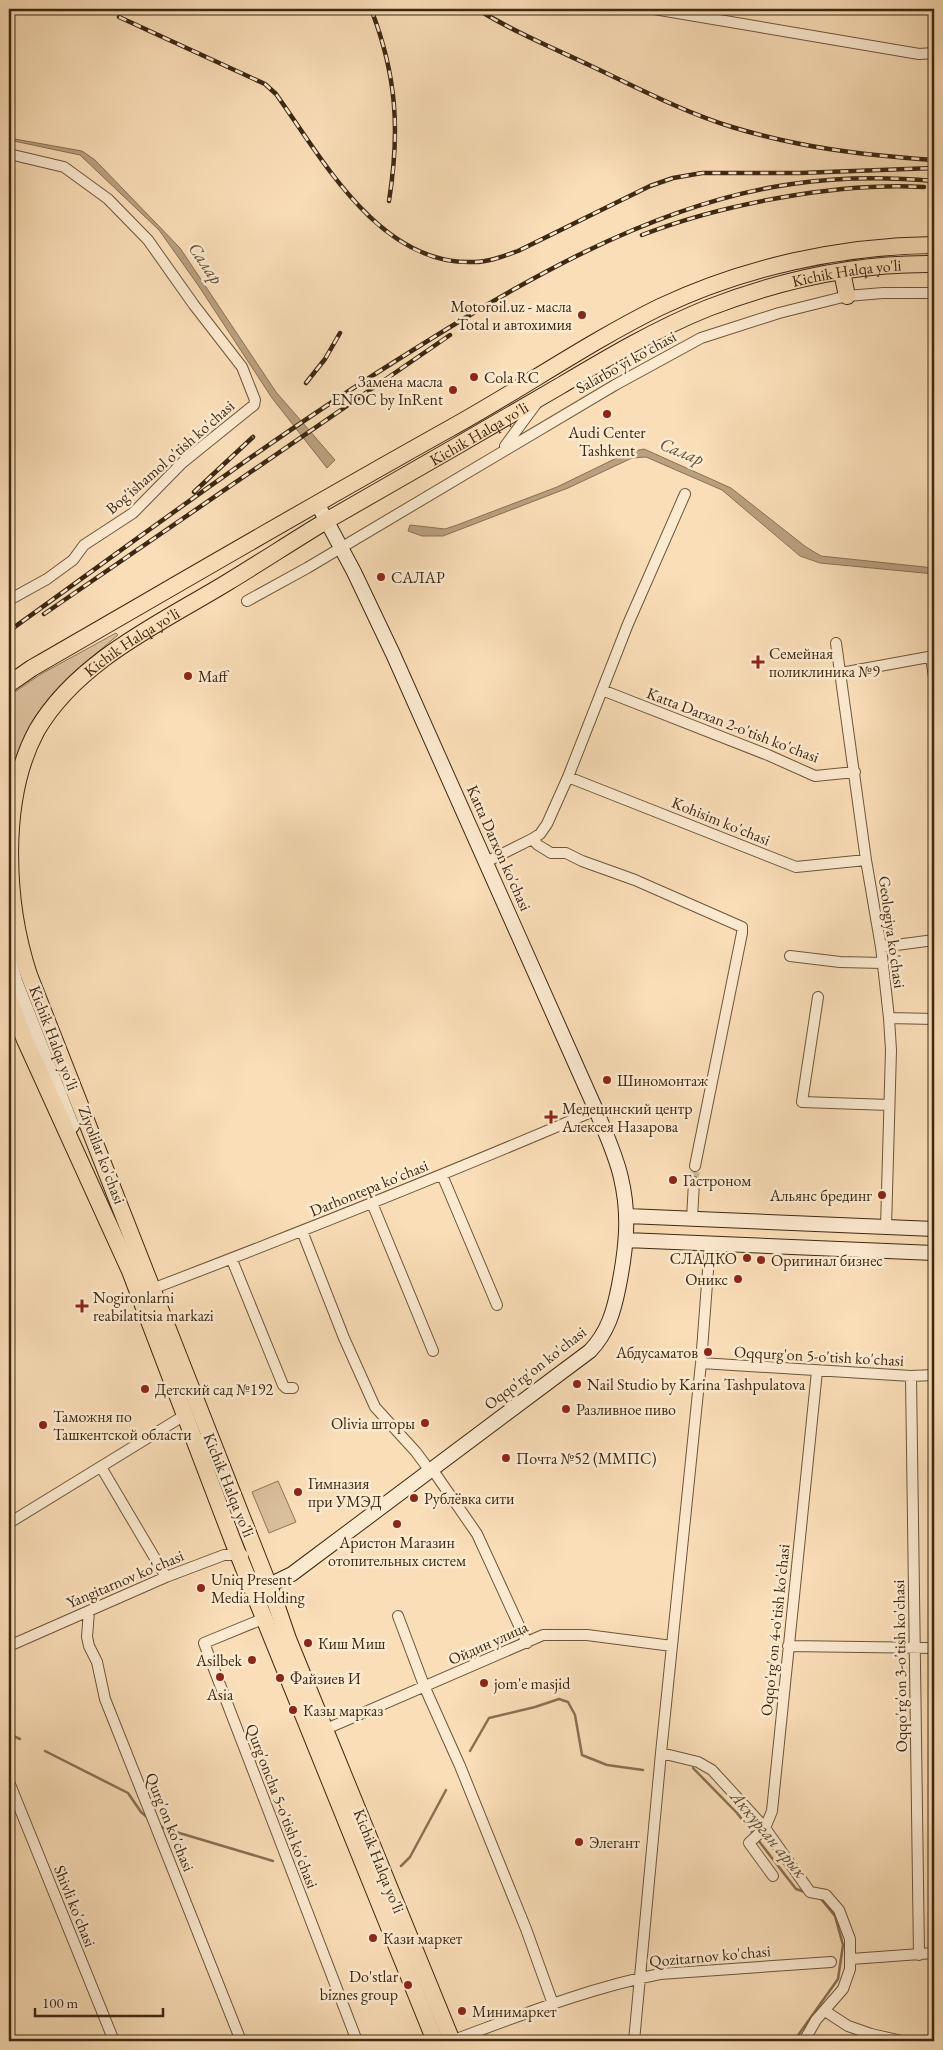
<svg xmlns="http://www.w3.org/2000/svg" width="943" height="2050" font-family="'EB Garamond',serif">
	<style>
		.green { fill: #dabf9b; stroke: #8c7456 }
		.water { fill: #baa07f; stroke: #887053 }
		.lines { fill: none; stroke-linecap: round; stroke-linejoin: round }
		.stream { stroke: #887053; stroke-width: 2.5 }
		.minor-tunnel { stroke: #d4ba96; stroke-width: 10; stroke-dasharray: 10 5; stroke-linecap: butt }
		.minor-casing { stroke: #6c563b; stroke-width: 12 }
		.secondary-casing { stroke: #3d2812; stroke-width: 16 }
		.trunk-casing { stroke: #3d2812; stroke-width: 18 }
		.minor { stroke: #fcead0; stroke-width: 10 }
		.secondary { stroke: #fcead0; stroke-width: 14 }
		.trunk { stroke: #fadeb7; stroke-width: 16 }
		.rail-casing { stroke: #3d2812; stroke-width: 4.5 }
		.rail { stroke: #fcead0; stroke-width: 2.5; stroke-dasharray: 8; stroke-linecap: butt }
		.poi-dot { fill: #8f2418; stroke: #fcead0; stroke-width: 2 }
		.labels { text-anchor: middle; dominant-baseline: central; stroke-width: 5; stroke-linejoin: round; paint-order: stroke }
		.street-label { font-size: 16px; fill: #3d2812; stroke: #fcead0 }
		.poi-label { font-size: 16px; fill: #3d2812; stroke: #fcead0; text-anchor: start }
		.water-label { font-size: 18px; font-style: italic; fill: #624c33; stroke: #fcead0 }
	</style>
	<rect width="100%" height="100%" fill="#fadeb7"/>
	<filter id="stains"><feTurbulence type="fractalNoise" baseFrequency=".004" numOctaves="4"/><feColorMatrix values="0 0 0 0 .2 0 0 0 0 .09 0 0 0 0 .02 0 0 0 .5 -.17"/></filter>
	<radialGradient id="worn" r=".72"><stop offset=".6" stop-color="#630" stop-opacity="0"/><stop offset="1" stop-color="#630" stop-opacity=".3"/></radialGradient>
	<path class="green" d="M116 633 118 635C61 683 28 706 9 782V696L41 674Z
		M278 1481 296 1522 269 1533 252 1492Z"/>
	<path class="water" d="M9 138 82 151 95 160 180 248 276 392 335 460 327 468 272 398 198 285 159 230 80 155 9 140Z
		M644 449 731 488 806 547 821 556 934 568V574L820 563 800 556 722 490 646 457 632 458 568 488 443 536H422L408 531 410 525 445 529 457 525 557 487 629 452Z"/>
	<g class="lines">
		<path class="stream" d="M9 1734 20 1739
			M45 1751 128 1793 141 1812 147 1817
			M470 1751 489 1718 535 1707 559 1699 568 1702 575 1715 582 1755 607 1765 643 1770
			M693 1768 737 1813 754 1835
			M160 1826 166 1829 273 1861
			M758 1840 796 1889 805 1892
			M401 1866 410 1857 446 1790
			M794 2041 838 1979 843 1945 835 1916 821 1899"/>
		<path class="minor-tunnel" d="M694 1182 695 1166"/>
		<defs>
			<path id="minor" d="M654 9 919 54 934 53
				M9 154 64 167 108 199 148 240 194 305 242 367 255 400 254 405 182 463 133 513 84 545 73 560 47 579 9 600
				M505 446 536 404
				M247 601 307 568 615 385 701 338 779 313 847 296 883 293H934
				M836 643 866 860 881 947 889 1018 891 1050 886 1227
				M931 657 934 677
				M841 673 934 656
				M602 690 768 755 815 776 855 772
				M568 777 796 867 866 860
				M532 839 538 845 551 853H566L582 861 635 880 742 927V933L695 1166
				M486 862 532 839 540 834 547 824 568 777 628 624 685 494
				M881 947 934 940
				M790 956 840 962 883 963
				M818 997 802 1102 889 1105
				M889 1018 934 1019
				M442 1175 497 1305
				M372 1203 433 1351
				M692 1219 694 1182
				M302 1231 344 1338 375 1407 416 1452 430 1471
				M232 1260 283 1385 286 1388H293
				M152 1289C301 1232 449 1173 596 1110
				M701 1363 911 1376 934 1375
				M911 1376 919 1955
				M101 1467 166 1577
				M432 1469 477 1534 527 1643
				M9 1523 185 1415
				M89 1611 87 1637 89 1646 97 1662 105 1699 241 2041
				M398 1616 425 1688 460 1766 526 1929 553 2004
				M265 1618 204 1643 357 2041
				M9 1646 166 1577 224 1555H243
				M788 1646 934 1648
				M326 1729 543 1635H587L672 1646
				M661 1753 698 1762 712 1770 765 1828 810 1892 826 1895 839 1910 850 1939V1969L843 1989 816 2020 804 2041
				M9 1782 114 2041
				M773 1876 749 1843 765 1828 772 1811 817 1371
				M851 1959 934 1953
				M825 2011 848 2026 871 2034 902 2041
				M451 2041C519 2016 588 1988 660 1974L831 1962
				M634 2041 661 1753 701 1363 710 1244"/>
			<path id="secondary" d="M9 958 15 981 72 1126
				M627 1216 934 1229
				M626 1240 934 1253
				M259 1590 292 1574 590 1351C608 1332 614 1311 619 1285 626 1249 630 1215 621 1178 616 1155 605 1132 596 1110L393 654 354 572 317 503"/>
			<g id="trunk">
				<path d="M842 272 847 296"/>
				<path d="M9 684 32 668C171 588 309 507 449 429 520 390 587 343 660 307 744 267 841 246 934 245"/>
				<path d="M9 999 25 1040 130 1271 234 1544 435 2041"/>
				<path id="s1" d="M452 2041 288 1639 276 1604 29 975C5 902 0 798 37 730 78 660 161 623 228 582 261 562 293 541 326 521 369 496 412 472 455 447 490 427 525 406 560 386 609 357 656 329 708 308 780 280 857 263 934 264"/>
			</g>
		</defs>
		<use href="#minor" class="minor-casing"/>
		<use href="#secondary" class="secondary-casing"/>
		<use href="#trunk" class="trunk-casing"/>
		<use href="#minor" class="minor"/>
		<use href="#secondary" class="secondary"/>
		<use href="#trunk" class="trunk"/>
		<defs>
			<path id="rail" d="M371 9C397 76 400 131 389 201
				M477 9C512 31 551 47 589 65 636 87 683 112 732 127 801 148 863 155 934 160
				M119 17 265 84 276 94C323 160 380 266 474 262 489 262 504 256 518 251L650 186 673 178 702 173H800L934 168
				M642 235C722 204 839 182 924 187
				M306 383 325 359 340 333
				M194 492 253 437
				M44 614 450 335
				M9 631C136 540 262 445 394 362 514 286 650 204 792 184 839 177 887 177 934 181"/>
		</defs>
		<use href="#rail" class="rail-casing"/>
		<use href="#rail" class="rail"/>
	</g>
	<g class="poi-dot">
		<circle cx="582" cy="315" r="5"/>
		<circle cx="474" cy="377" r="5"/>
		<circle cx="453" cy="390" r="5"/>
		<circle cx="607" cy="414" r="5"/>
		<circle cx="381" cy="577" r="5"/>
		<path d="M755.5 654.5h5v5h5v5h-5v5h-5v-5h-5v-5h5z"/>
		<circle cx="188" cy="676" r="5"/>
		<circle cx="607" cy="1080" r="5"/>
		<path d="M548.5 1109.5h5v5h5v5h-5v5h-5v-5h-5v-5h5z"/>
		<circle cx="673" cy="1180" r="5"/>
		<circle cx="882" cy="1195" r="5"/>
		<circle cx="747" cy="1258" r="5"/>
		<circle cx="761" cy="1260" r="5"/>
		<circle cx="738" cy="1279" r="5"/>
		<path d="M79.5 1298.5h5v5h5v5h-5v5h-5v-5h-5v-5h5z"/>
		<circle cx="708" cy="1352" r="5"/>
		<circle cx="577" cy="1384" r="5"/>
		<circle cx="145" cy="1389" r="5"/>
		<circle cx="566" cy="1409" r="5"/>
		<circle cx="425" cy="1423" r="5"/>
		<circle cx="43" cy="1425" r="5"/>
		<circle cx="506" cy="1458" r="5"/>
		<circle cx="298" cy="1492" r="5"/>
		<circle cx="414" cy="1498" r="5"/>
		<circle cx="397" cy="1524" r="5"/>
		<circle cx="201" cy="1588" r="5"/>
		<circle cx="308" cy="1643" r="5"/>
		<circle cx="252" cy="1660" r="5"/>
		<circle cx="220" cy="1677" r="5"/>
		<circle cx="280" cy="1678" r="5"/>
		<circle cx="484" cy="1683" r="5"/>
		<circle cx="293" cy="1710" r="5"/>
		<circle cx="579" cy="1842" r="5"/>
		<circle cx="373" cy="1938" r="5"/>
		<circle cx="408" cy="1985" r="5"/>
		<circle cx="462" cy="2011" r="5"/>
	</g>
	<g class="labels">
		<g class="street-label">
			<text stroke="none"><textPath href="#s1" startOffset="2339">Kichik Halqa yo'li</textPath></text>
			<text transform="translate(626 362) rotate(-29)">Salarbo'yi ko'chasi</text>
			<text stroke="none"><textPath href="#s1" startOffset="1934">Kichik Halqa yo'li</textPath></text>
			<text transform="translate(170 457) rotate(-41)">Bog'ishamol o'tish ko'chasi</text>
			<text stroke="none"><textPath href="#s1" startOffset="1529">Kichik Halqa yo'li</textPath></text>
			<text transform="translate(733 725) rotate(21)">Katta Darxan 2-o'tish ko'chasi</text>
			<text transform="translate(721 821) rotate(22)">Kohisim ko'chasi</text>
			<text transform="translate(499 848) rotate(66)">Katta Darxon ko'chasi</text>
			<text transform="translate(892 932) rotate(82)">Geologiya ko'chasi</text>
			<text transform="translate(54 1038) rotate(69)">Kichik Halqa yo'li</text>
			<text transform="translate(102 1155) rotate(69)">Ziyolilar ko'chasi</text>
			<text transform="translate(369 1188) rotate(-22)">Darhontepa ko'chasi</text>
			<text transform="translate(819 1356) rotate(3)">Oqqurg'on 5-o'tish ko'chasi</text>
			<text transform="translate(535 1368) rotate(-38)">Oqqo'rg'on ko'chasi</text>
			<text transform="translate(229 1485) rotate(68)">Kichik Halqa yo'li</text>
			<text transform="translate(125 1579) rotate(-23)">Yangitarnov ko'chasi</text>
			<text transform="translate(775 1630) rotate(-84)">Oqqo'rg'on 4-o'tish ko'chasi</text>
			<text transform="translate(488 1643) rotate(-24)">Ойдин улица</text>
			<text transform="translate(900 1666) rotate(-91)">Oqqo'rg'on 3-o'tish ko'chasi</text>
			<text transform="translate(282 1806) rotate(69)">Qurg'oncha 5-o'tish ko'chasi</text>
			<text transform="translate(170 1822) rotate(68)">Qurg'on ko'chasi</text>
			<text transform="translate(379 1861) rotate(68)">Kichik Halqa yo'li</text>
			<text transform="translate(75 1906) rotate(68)">Shivli ko'chasi</text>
			<text transform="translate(710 1956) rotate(-5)">Qozitarnov ko'chasi</text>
		</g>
		<g class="poi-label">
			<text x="572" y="306" text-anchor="end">Motoroil.uz - масла<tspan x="572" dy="18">Total и автохимия</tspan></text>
			<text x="484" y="377">Cola RC</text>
			<text x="443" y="381" text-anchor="end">Замена масла<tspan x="443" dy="18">ENOC by InRent</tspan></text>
			<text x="607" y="432" text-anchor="middle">Audi Center<tspan x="607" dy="18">Tashkent</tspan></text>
			<text x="391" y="577">САЛАР</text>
			<text x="769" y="653">Семейная<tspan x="769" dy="18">поликлиника №9</tspan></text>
			<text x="198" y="676">Maff</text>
			<text x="617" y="1080">Шиномонтаж</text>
			<text x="562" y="1108">Медецинский центр<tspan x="562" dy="18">Алексея Назарова</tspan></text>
			<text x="683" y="1180">Гастроном</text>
			<text x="872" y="1195" text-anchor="end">Альянс брединг</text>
			<text x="737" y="1258" text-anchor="end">СЛАДКО</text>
			<text x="771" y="1260">Оригинал бизнес</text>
			<text x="728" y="1279" text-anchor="end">Оникс</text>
			<text x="93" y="1297">Nogironlarni<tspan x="93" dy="18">reabilatitsia markazi</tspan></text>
			<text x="698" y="1352" text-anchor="end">Абдусаматов</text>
			<text x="587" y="1384">Nail Studio by Karina Tashpulatova</text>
			<text x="155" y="1389">Детский сад №192</text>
			<text x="576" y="1409">Разливное пиво</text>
			<text x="53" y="1416">Таможня по<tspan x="53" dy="18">Ташкентской области</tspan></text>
			<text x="415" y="1423" text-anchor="end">Olivia шторы</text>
			<text x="516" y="1458">Почта №52 (ММПС)</text>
			<text x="308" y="1483">Гимназия<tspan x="308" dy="18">при УМЭД</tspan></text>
			<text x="424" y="1498">Рублёвка сити</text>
			<text x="397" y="1542" text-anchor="middle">Аристон Магазин<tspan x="397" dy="18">отопительных систем</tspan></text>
			<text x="211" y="1579">Uniq Present<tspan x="211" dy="18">Media Holding</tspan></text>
			<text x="318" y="1643">Киш Миш</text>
			<text x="242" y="1660" text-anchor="end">Asilbek</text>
			<text x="290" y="1678">Файзиев И</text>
			<text x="494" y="1683">jom'e masjid</text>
			<text x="220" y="1694" text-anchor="middle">Asia</text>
			<text x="303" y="1710">Казы марказ</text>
			<text x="589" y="1842">Элегант</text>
			<text x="383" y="1938">Кази маркет</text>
			<text x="398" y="1976" text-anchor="end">Do'stlar<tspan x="398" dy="18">biznes group</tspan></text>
			<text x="472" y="2011">Минимаркет</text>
		</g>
		<g class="water-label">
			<text transform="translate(206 263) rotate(56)">Салар</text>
			<text transform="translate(682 451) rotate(22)">Салар</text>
			<text transform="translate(769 1834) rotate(50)">Аккурган арык</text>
		</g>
	</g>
	<rect width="943" height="2050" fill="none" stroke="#fadeb7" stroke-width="30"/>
	<rect x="10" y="10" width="923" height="2030" fill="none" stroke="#3d2812" stroke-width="2.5"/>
	<rect x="15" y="15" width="913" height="2020" fill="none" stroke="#3d2812"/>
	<path d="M35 2008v8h128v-8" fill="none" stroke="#3d2812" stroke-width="2.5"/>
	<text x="42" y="2008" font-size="15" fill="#3d2812" stroke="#fcead0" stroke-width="4" paint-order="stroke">100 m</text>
	<rect width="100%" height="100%" filter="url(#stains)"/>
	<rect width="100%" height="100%" fill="url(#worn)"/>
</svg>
